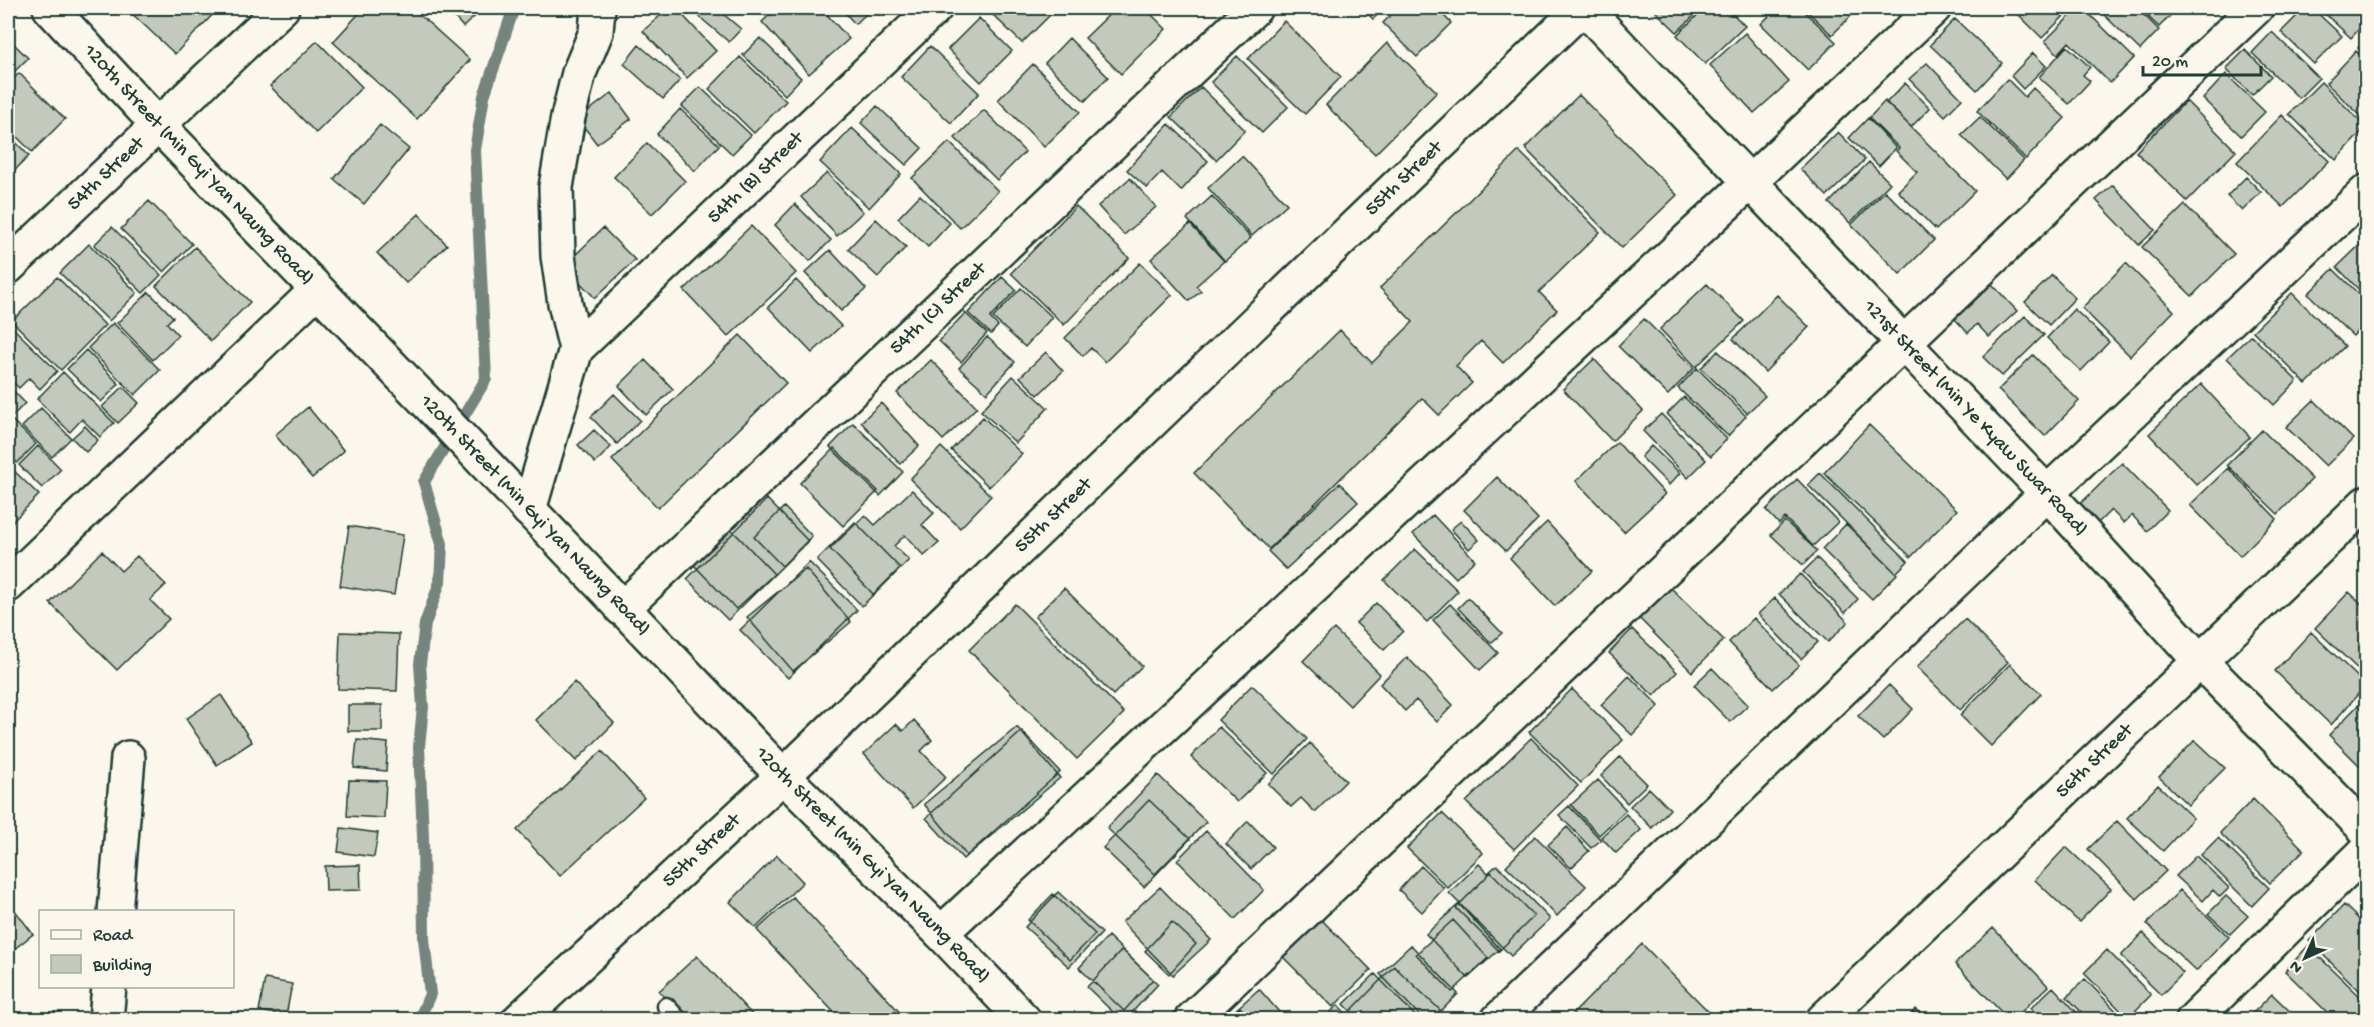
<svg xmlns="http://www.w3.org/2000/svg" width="2374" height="1027" font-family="'Gochi Hand',sans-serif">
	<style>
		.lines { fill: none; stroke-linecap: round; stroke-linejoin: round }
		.stream { stroke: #74847b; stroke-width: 12 }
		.building { fill: #c4c9be; stroke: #1f3d34; stroke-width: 1.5 }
		.lane-casing { stroke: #1f3d34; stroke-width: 21 }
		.street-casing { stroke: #1f3d34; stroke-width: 38 }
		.secondary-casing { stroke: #1f3d34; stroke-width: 38 }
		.lane { stroke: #fbf7ec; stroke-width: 16 }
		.street { stroke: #fbf7ec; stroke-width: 33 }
		.secondary { stroke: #fbf7ec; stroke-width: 33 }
		.labels { text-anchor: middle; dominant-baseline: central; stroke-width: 4.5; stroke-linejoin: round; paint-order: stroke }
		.street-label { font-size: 20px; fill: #1f3d34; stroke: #fbf7ec }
	</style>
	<rect width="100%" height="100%" fill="#fbf7ec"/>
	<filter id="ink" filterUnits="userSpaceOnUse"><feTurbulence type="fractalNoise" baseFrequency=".0167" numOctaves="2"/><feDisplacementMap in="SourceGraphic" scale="12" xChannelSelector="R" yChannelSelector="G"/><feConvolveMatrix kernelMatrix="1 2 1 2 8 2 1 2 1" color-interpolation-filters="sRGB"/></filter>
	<g filter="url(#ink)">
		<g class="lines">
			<path class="stream" d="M419 1020 430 994 424 939 423 836 419 747 423 707 420 664 425 624 440 582 442 544 424 482 486 379 475 150 484 96 514 8"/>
		</g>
		<path class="building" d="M126 8H219L175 54Z
			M364 8H412L470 60 417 119 333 42Z
			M446 8H484L463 27Z
			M669 8H676L716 51 687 78 643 31Z
			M689 8H716L741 29 729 42Z
			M777 8H821L849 39 809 74 762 22Z
			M841 8H873L855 24Z
			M998 8H1043L1050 15 1022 43 992 14Z
			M1116 8H1145L1166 29 1121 74 1085 38Z
			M1362 8H1385L1373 19Z
			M1398 8H1436L1451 23 1417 57 1383 23Z
			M1652 8H1702L1677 32Z
			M1705 8H1727L1745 26 1705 64 1677 35Z
			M1777 8H1801L1836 42 1808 70 1761 24Z
			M1804 8H1843L1851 16 1832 35Z
			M2012 8H2072L2042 38Z
			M2078 8H2083L2134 58 2110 83 2069 42 2058 54 2045 41Z
			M2097 8H2137L2159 30 2140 50Z
			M2139 8H2173L2176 10 2159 27Z
			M2305 8H2312L2342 36 2314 64 2281 32Z
			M2319 8H2352L2366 21 2351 38Z
			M979 18 1012 51 981 82 948 49Z
			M1955 19 2002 63 1977 90 1930 45Z
			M1284 21 1341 77 1305 114 1248 59Z
			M2272 32 2319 78 2299 98 2252 53Z
			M1745 33 1789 82 1754 113 1710 65Z
			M8 38 28 58 8 78Z
			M760 38 801 78 785 95 743 55Z
			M1069 38 1108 77 1085 101 1045 63Z
			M2366 39V57L2358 48Z
			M317 41 362 87 316 133 270 86Z
			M1387 43 1437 92 1375 154 1326 105Z
			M639 45 680 80 663 99 624 64Z
			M930 46 979 93 951 123 901 77Z
			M2067 46 2090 67 2083 75 2090 81 2069 104 2039 77Z
			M2245 50 2271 76 2252 95 2226 69Z
			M2356 51 2366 61V111L2361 116 2326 83Z
			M2033 53 2046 66 2023 89 2011 76Z
			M1237 56 1288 107 1262 133 1211 82Z
			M740 57 786 101 754 133 709 89Z
			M1927 63 1962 99 1945 116 1909 79Z
			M1033 64 1080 112 1044 147 998 100Z
			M19 73 65 119 32 152 8 128V85Z
			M2226 74 2265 112 2241 136 2203 99Z
			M2007 79 2025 97 2033 88 2065 118 2026 159 1977 111Z
			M2321 82 2366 127 2336 160 2289 114Z
			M1905 83 1930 108 1911 127 1886 103Z
			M700 87 751 135 732 154 682 106Z
			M1201 87 1245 130 1216 160 1171 117Z
			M612 93 631 119 597 144 578 119Z
			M1579 95 1677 195 1622 248 1525 148Z
			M1885 101 1975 191 1936 230 1898 191 1917 172 1896 151 1899 148 1869 118Z
			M2186 101 2236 151 2187 201 2136 152Z
			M877 106 922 148 906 165 861 123Z
			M680 109 719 145 695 171 657 134Z
			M984 110 1025 152 997 180 955 138Z
			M2282 115 2329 161 2283 207 2237 162Z
			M1980 117 2024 160 2006 179 1961 135Z
			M1868 118 1896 148 1879 166 1849 138Z
			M1169 124 1208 161 1181 191 1162 172 1147 188 1127 170Z
			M380 125 409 149 364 204 334 179Z
			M852 128 901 174 869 208 820 162Z
			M1838 132 1865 160 1827 196 1800 169Z
			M8 134 29 156 8 177Z
			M949 142 998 191 960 228 912 178Z
			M647 143 685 181 652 214 614 177Z
			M1519 151 1600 232 1539 292 1557 310 1503 363 1481 341 1456 366 1472 383 1439 415 1422 398 1269 549 1194 473 1340 330 1372 363 1413 322 1380 288Z
			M1242 156 1287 204 1252 236 1208 188Z
			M1869 162 1890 183 1850 223 1829 203Z
			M827 173 863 212 837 236 801 197Z
			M2246 177 2261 192 2242 211 2227 196Z
			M1130 178 1156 207 1124 235 1098 206Z
			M2113 185 2155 230 2139 245 2096 200Z
			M1885 191 1934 240 1900 274 1851 225Z
			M920 195 950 223 928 247 898 218Z
			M1212 196 1251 238 1225 261 1187 219Z
			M149 201 192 244 164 272 121 229Z
			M795 204 831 240 810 261 775 225Z
			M2185 205 2234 254 2192 296 2142 247Z
			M1076 206 1129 258 1064 325 1011 273Z
			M419 214 447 245 406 283 377 253Z
			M876 219 906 247 878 277 848 249Z
			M1190 224 1224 261 1196 286 1201 291 1189 301 1151 259Z
			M751 226 796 273 728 337 684 290Z
			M112 227 161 275 143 293 94 245Z
			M603 228 635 260 595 298 564 266Z
			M2366 239V297L2337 267Z
			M89 244 137 293 109 321 60 273Z
			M195 247 250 302 211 341 156 286Z
			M830 250 866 289 841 311 805 273Z
			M1140 263 1172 295 1105 362 1091 348 1083 356 1065 338Z
			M2126 263 2174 311 2130 356 2082 308Z
			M2333 269 2366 301V322L2353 336 2308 294Z
			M2052 275 2075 298 2049 325 2025 302Z
			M57 277 105 325 61 370 12 321Z
			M1002 277 1016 290 990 318 998 326 991 334 968 313Z
			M796 280 841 326 812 353 768 307Z
			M1707 284 1744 321 1696 367 1660 329Z
			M1992 284 2017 311 1989 337 1977 324 1968 333 1955 319Z
			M1021 288 1052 317 1025 347 993 318Z
			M149 292 173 317 167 323 178 335 153 360 117 323Z
			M2292 293 2345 346 2306 384 2253 331Z
			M1777 295 1809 327 1765 372 1733 339Z
			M2074 309 2109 342 2081 371 2047 338Z
			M965 313 987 333 961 362 939 341Z
			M2025 316 2044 335 2002 376 1983 357Z
			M1644 319 1694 368 1668 395 1618 346Z
			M113 323 160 370 135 395 88 348Z
			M9 324 57 371 40 389 29 378 19 388 8 377Z
			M740 335 786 383 658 508 612 460Z
			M2251 335 2297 381 2274 405 2227 358Z
			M987 337 1015 362 987 393 959 368Z
			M86 350 119 384 101 402 67 369Z
			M1718 351 1765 396 1747 413 1701 368Z
			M1046 352 1063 371 1038 395 1020 377Z
			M2033 355 2079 401 2045 436 1998 390Z
			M1594 359 1643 411 1612 441 1563 389Z
			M645 360 673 389 646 415 619 386Z
			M931 360 977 407 943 440 897 393Z
			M1697 368 1746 416 1728 436 1678 388Z
			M63 372 114 423 100 437 82 419 70 432 37 399Z
			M1013 376 1048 408 1016 443 981 411Z
			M2201 384 2250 437 2197 485 2149 434Z
			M8 385 25 403 8 421Z
			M123 387 139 403 118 423 102 407Z
			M614 394 640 420 617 444 591 417Z
			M1684 397 1727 439 1711 456 1667 414Z
			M2314 400 2353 439 2326 466 2286 427Z
			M881 403 919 446 900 464 861 422Z
			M308 407 344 451 312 478 275 435Z
			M41 408 71 438 52 457 22 427Z
			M1661 414 1706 460 1688 478 1643 431Z
			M983 417 1022 454 989 487 951 450Z
			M12 420 36 444 17 463 8 453V425Z
			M853 423 903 472 880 496 830 447Z
			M1869 425 1957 510 1911 557 1824 473Z
			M85 426 98 440 86 452 72 438Z
			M594 430 611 447 595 463 578 445Z
			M2262 430 2312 479 2278 514 2227 465Z
			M1617 442 1665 494 1624 532 1576 481Z
			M38 446 61 469 42 488 19 465Z
			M1651 446 1680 473 1669 485 1641 457Z
			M941 447 991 496 960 528 910 479Z
			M834 448 878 491 843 526 800 483Z
			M2122 463 2168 510 2147 531 2132 515 2124 523 2111 510 2096 525 2078 506Z
			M9 466 39 495 8 526V467Z
			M2228 468 2277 519 2240 556 2190 505Z
			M1820 473 1908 561 1896 573 1808 485Z
			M1497 477 1538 519 1506 551 1464 510Z
			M1797 479 1838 522 1813 546 1785 518 1779 524 1766 510Z
			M1340 483 1358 502 1286 569 1268 551Z
			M912 490 934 513 922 525 939 543 924 556 905 535 894 546 909 560 874 595 830 549 865 515 875 525Z
			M767 499 808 541 728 620 687 579Z
			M784 507 812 536 782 566 754 537Z
			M1433 515 1475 560 1456 578 1413 534Z
			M1461 521 1479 540 1469 549 1451 529Z
			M1785 521 1817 551 1803 565 1771 535Z
			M855 522 900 568 862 606 817 560Z
			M1547 522 1592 571 1555 606 1510 558Z
			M1846 524 1897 574 1872 599 1822 549Z
			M349 526 403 535 394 595 340 586Z
			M731 529 774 574 736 609 693 564Z
			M1415 549 1458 591 1427 622 1384 580Z
			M102 551 121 571 137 556 166 585 150 600 169 619 117 670 50 603Z
			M1817 558 1858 599 1845 613 1803 572Z
			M809 562 857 610 788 678 740 630Z
			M806 569 851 622 793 671 747 617Z
			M1800 574 1848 622 1828 642 1779 594Z
			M1670 587 1724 640 1692 672 1639 618Z
			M1064 588 1142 666 1113 695 1035 617Z
			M2349 592 2366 608V677L2315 628Z
			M1468 598 1502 633 1491 643 1458 608Z
			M1775 598 1818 642 1801 659 1758 614Z
			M1376 603 1403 631 1384 650 1356 623Z
			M1015 604 1124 713 1077 759 969 650Z
			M1450 604 1498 653 1480 670 1433 620Z
			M1754 618 1799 665 1773 689 1729 642Z
			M1965 619 2008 662 1960 710 1917 667Z
			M1334 629 1380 674 1350 706 1303 661Z
			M1632 629 1677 672 1654 696 1609 653Z
			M340 632 399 634 397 691 338 689Z
			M2311 632 2366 685 2331 725 2275 671Z
			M1407 657 1453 705 1437 722 1416 700 1405 711 1380 684Z
			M2010 664 2041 694 1991 746 1960 715Z
			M1712 668 1748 705 1730 722 1694 685Z
			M1629 676 1659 706 1632 735 1601 705Z
			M574 682 614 723 576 761 536 720Z
			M1252 685 1307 739 1274 774 1218 720Z
			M1889 685 1913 709 1883 740 1858 716Z
			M1572 689 1623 740 1581 783 1529 732Z
			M221 695 252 742 217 765 186 719Z
			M2366 697V772L2329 735Z
			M348 705H382V731H348Z
			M914 720 932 740 921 751 946 777 913 808 864 754 896 724 903 731Z
			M1017 727 1060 778 967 856 924 804Z
			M1219 727 1267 773 1237 802 1191 757Z
			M1022 731 1060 772 963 859 926 818Z
			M1531 738 1578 786 1514 849 1466 802Z
			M357 740 388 743 386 771 354 768Z
			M2195 740 2225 768 2188 805 2159 777Z
			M1310 743 1346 781 1315 812 1301 798 1291 807 1268 784Z
			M602 751 644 798 560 876 517 830Z
			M1620 757 1647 784 1627 803 1601 776Z
			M1158 775 1206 822 1155 874 1107 828Z
			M349 780 386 781 384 818 347 816Z
			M1598 780 1626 810 1599 835 1571 805Z
			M2158 785 2193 818 2163 851 2127 818Z
			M1649 788 1670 809 1652 828 1630 806Z
			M2253 799 2304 850 2270 883 2220 833Z
			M1149 800 1190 839 1144 887 1103 848Z
			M1569 806 1601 840 1591 848 1559 815Z
			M1442 813 1483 853 1448 888 1407 848Z
			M1626 814 1641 830 1616 853 1601 837Z
			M1248 821 1273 847 1251 869 1226 844Z
			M2117 821 2166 871 2137 899 2088 849Z
			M1567 827 1589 851 1571 868 1548 845Z
			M341 828 378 833 374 857 338 852Z
			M1206 831 1264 890 1235 919 1177 860Z
			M1535 836 1586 886 1557 916 1506 866Z
			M2218 838 2269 888 2252 906 2201 855Z
			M2066 847 2111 889 2079 922 2035 880Z
			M777 855 803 882 756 928 730 902Z
			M2196 856 2229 888 2220 897 2213 890 2203 901 2176 876Z
			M1479 864 1488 873 1497 865 1550 919 1511 956 1449 893Z
			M360 865 361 890 326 891 325 866Z
			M1421 866 1444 888 1422 912 1399 890Z
			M1491 872 1534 916 1499 951 1456 908Z
			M1160 887 1211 940 1173 975 1122 922Z
			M2180 890 2229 937 2196 971 2147 924Z
			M1058 892 1102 933 1069 967 1025 927Z
			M1053 894 1095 934 1070 960 1028 920Z
			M2226 896 2248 916 2230 934 2208 914Z
			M793 897 907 1020H841L757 930Z
			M8 901 33 934 8 954Z
			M1459 904 1500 949 1468 978 1426 934Z
			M2344 905 2366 926V997L2309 941Z
			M1320 918 1371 970 1333 1007 1282 956Z
			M1453 920 1488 958 1452 992 1416 954Z
			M1172 922 1196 944 1169 974 1145 951Z
			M1993 928 2048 986 2013 1020H2009L1955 964Z
			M2143 933 2183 973 2161 995 2121 956Z
			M1108 936 1153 979 1124 1011 1079 968Z
			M1642 944 1709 1012 1702 1020H1567Z
			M1411 945 1458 994 1432 1020H1424L1380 974Z
			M2308 946 2366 1002V1010L2358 1020H2335L2285 971Z
			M1122 950 1158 984 1125 1020H1121L1087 987Z
			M2107 950 2151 995 2128 1018 2084 973Z
			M697 956 757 1020H687L659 991Z
			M1394 966 1440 1010 1431 1020H1347L1345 1017Z
			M1375 974 1419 1020H1359L1344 1004Z
			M265 979 292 984 286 1016 259 1011Z
			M2085 979 2125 1020H2089L2067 997Z
			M2053 987 2084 1020H2042L2031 1008Z
			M1259 989 1286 1020H1239L1233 1012Z
			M2272 994 2299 1020H2256L2251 1015Z
			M1338 1005 1352 1020H1322Z
			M1240 1007 1252 1020H1228Z
			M1916 1009 1926 1020H1905Z"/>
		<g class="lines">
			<defs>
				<path id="lane" d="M666 1006 679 1020"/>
				<g id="street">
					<path id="s1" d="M1584 8 2047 493 2200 661 2366 830"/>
					<path id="s2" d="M8 267 282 8"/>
					<path id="s3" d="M576 349 935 8"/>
					<path d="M529 510 576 349 565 303 558 256 556 187 568 117 579 73 596 32 598 8"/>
					<path d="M8 585 317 290"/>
					<path id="s4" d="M622 609 1255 8"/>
					<path d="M115 912 128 758"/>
					<path d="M941 933 1750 182 1934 8"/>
					<path d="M106 1020 109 986"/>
					<path id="s5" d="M519 1020 783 776 1582 8"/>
					<path d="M1191 1020 2256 8"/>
					<path d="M1498 1020 2047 493 2366 192"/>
					<path id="s6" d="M1823 1020 2366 503"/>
					<path d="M2193 1020 2366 851"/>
				</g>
				<g id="secondary">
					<path id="s7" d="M50 8 157 124 439 415 783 776 941 933 1024 1020"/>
				</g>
			</defs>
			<use href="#lane" class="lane-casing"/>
			<use href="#street" class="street-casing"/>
			<use href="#secondary" class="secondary-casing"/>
			<use href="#lane" class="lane"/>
			<use href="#street" class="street"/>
			<use href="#secondary" class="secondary"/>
		</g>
	</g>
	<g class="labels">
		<g class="street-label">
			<text stroke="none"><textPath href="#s7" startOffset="216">120th Street (Min Gyi Yan Naung Road)</textPath></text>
			<text stroke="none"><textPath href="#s2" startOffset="135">54th Street</textPath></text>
			<text stroke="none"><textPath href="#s3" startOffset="248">54th (B) Street</textPath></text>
			<text stroke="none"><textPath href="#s5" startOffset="1221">55th Street</textPath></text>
			<text stroke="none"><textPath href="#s4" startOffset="436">54th (C) Street</textPath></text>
			<text stroke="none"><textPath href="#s1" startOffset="567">121st Street (Min Ye Kyaw Swar Road)</textPath></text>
			<text stroke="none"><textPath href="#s7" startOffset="702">120th Street (Min Gyi Yan Naung Road)</textPath></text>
			<text stroke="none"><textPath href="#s5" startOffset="735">55th Street</textPath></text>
			<text stroke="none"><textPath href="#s6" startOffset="375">56th Street</textPath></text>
			<text stroke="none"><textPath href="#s5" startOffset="249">55th Street</textPath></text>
			<text stroke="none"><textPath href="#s7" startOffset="1188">120th Street (Min Gyi Yan Naung Road)</textPath></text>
		</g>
	</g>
	<rect width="2374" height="1027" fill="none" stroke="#fbf7ec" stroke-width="30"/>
	<rect x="15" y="15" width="2344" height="997" fill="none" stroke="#1f3d34" stroke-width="2" filter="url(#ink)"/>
	<rect x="39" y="910" width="195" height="78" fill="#fbf7ec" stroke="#a3ada2" stroke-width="1.5"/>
	<rect x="51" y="930" width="30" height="9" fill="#fbf7ec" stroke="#a3ada2" stroke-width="1.5"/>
	<text x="93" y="940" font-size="18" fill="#1f3d34">Road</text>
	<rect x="51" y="955" width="30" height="18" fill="#c4c9be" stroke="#a3ada2" stroke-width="1.5"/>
	<text x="93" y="970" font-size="18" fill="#1f3d34">Building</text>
	<g transform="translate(2305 958) rotate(225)" stroke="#fbf7ec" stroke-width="4.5" paint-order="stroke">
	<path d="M0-4.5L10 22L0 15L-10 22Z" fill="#1f3d34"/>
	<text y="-9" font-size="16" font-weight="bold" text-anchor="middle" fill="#1f3d34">N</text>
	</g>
	<path d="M2143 66v9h118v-9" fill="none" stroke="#1f3d34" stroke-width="3"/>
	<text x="2152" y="66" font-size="18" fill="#1f3d34" stroke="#fbf7ec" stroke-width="4.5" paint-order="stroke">20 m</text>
</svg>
